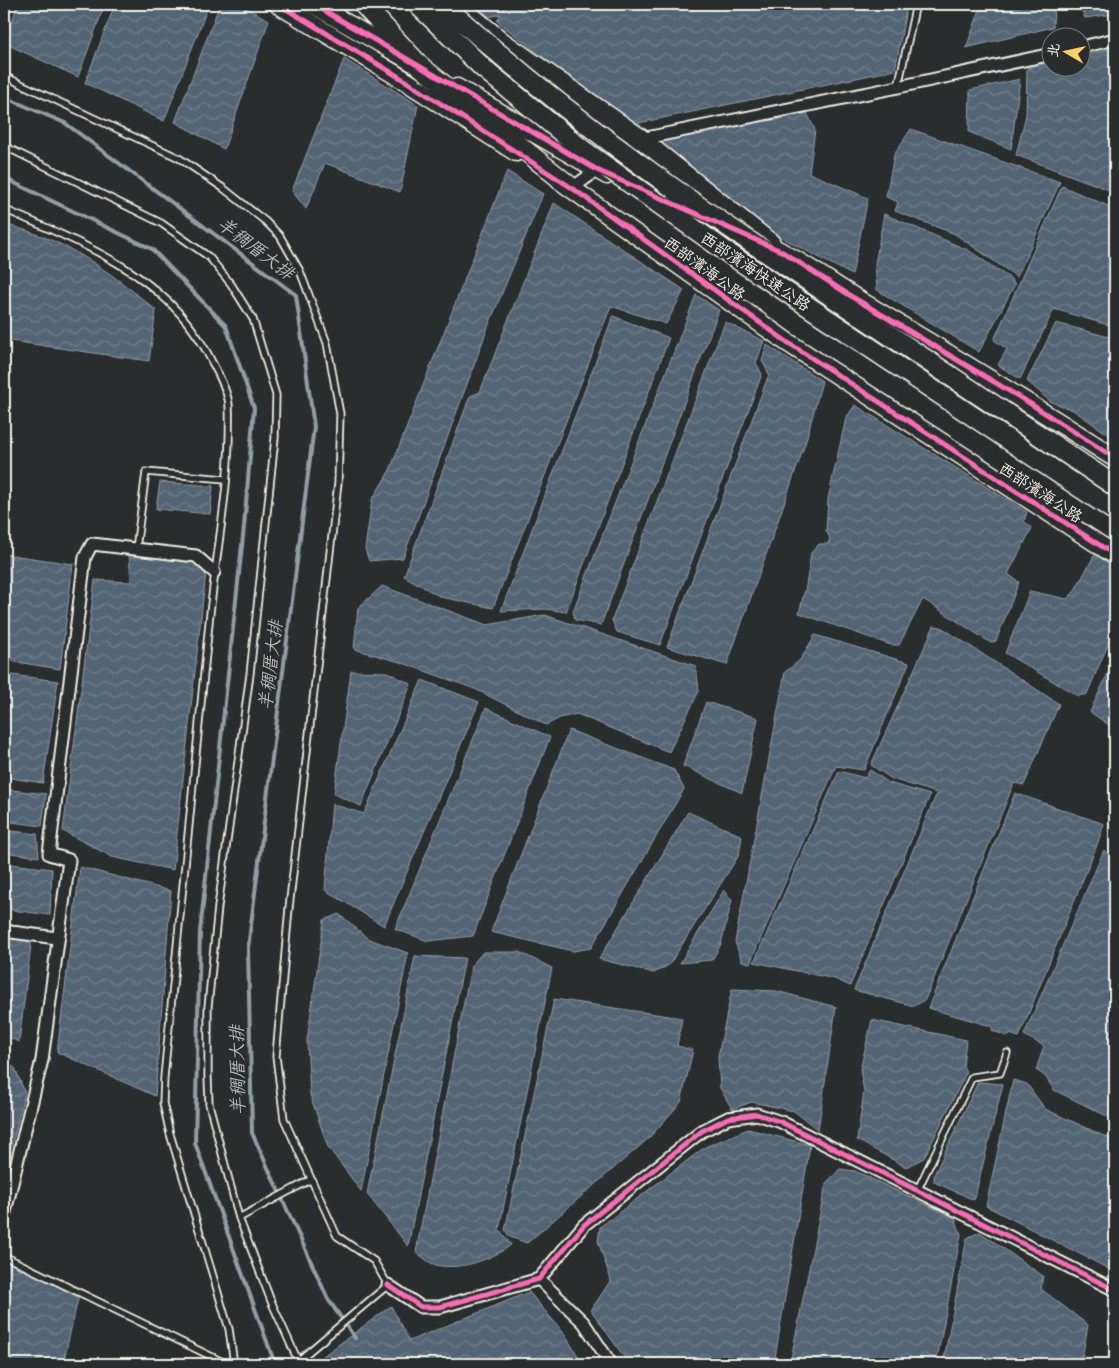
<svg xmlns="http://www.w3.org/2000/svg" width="1119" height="1368" font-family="'Patrick Hand','LXGW WenKai TC',sans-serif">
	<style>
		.water { fill: url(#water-waves); stroke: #939da3 }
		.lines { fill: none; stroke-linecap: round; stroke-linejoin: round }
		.stream { stroke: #939da3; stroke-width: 4 }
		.service-casing { stroke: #f4f1e8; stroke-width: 9 }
		.minor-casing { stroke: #f4f1e8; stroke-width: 15 }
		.primary-casing { stroke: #f4f1e8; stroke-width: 21 }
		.trunk-casing { stroke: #f4f1e8; stroke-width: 22 }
		.service { stroke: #2a2d2e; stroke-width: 5.5 }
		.minor { stroke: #2a2d2e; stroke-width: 11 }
		.primary { stroke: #2a2d2e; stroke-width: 18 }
		.trunk { stroke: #2a2d2e; stroke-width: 19 }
		.trunk-bridge-casing { stroke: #f4f1e8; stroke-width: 22; stroke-linecap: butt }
		.trunk-bridge { stroke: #2a2d2e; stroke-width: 19 }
		.cycleway-casing { stroke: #2a2d2e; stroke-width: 8 }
		.cycleway { stroke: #f96db3; stroke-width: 5 }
		.labels { text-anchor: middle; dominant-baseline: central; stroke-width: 4; stroke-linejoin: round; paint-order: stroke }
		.street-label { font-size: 16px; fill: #f4f1e8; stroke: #2a2d2e }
		.water-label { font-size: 18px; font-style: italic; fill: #b4b9ba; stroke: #2a2d2e }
	</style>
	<defs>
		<pattern id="water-waves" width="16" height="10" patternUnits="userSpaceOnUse" patternTransform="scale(1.25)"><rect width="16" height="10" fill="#536575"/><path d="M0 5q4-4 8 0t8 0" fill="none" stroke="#6c7c89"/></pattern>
	</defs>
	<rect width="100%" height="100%" fill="#2a2d2e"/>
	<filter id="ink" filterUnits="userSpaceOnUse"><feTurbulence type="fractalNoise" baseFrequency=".02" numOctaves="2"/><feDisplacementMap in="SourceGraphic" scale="10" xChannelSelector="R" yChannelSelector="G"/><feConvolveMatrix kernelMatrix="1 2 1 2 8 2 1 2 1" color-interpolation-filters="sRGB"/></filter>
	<g filter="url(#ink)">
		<path class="water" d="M18 4H105L78 77 4 43Z
			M115 4H209L164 121 85 83Z
			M220 4H238L269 20 224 149 175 122Z
			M476 4H506L504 10 509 4H907L895 70 629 125 497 21 501 14 489 17Z
			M982 4H1054L1053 27 966 48Z
			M1079 4H1115V14L1085 18Z
			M1115 48V192L1016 155 1026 115 1027 68 1051 62 1052 68H1082V56Z
			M344 59 418 105 400 192 325 163 306 209 292 191Z
			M1020 79 1011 149 969 132 970 90Z
			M807 113 815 130 809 173 868 198 852 275 777 235 713 192 652 143Z
			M911 129 1060 182 1017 277 955 234 895 211 898 202 886 197 894 155Z
			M507 171 543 194 488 327 403 558 369 561 365 549 372 500 390 470Z
			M1062 186 1115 209V309L1108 325 1054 309 1020 379 998 365 1007 349 994 340Z
			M554 203 684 290 666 324 611 306 493 608 441 597 404 576 470 396 480 392Z
			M884 214 968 250 1011 279 1015 284 979 352 877 290 875 264Z
			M4 224C69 241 105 268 156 310L149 361 4 340Z
			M696 295 719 310 601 625 575 620 573 611Z
			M613 316 669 338 566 612 546 609 501 611Z
			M725 322 764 341 756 363 762 374 660 645 617 632 612 620Z
			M1056 323 1109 337 1115 323V439L1073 410 1051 402 1027 381Z
			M767 345 822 381 805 444 727 665 667 647 769 374 762 361Z
			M855 405 1027 512 1024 521 1032 528 1008 574 1019 582 996 641 991 643 923 599 899 645H891L799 613 806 586 811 553 819 544H828L830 538 826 531 828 499 846 418Z
			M160 482 213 486 210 514 156 509Z
			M129 553 194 559 206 572 173 870 112 857 63 831 95 580 131 582Z
			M5 554 73 564 60 669 4 660Z
			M1095 554 1115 568V628L1087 694 1078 696 1005 653 1030 591 1067 599 1074 592Z
			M382 586 487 625 545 615 696 666 699 691 669 752 577 714 560 718 546 725 475 689 400 662 354 649 358 608Z
			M934 626 941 627 1059 704 1024 785 1014 783 925 1000 914 1006 854 990 937 793 892 779 871 765Z
			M815 635 909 663 864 770 836 766 750 963 742 961 735 942 785 672 800 660Z
			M1115 658V729L1090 712Z
			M351 671 387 672 411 684 361 806 334 794Z
			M4 674 58 681 43 783 4 777Z
			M422 680 479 702 384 926 325 890 332 804 364 814Z
			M706 702 758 718 742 793 683 766Z
			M486 708 550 737 473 936 428 941 395 929Z
			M569 730 674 770 684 789 591 948 573 951 491 932Z
			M870 770 889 783 930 795 850 986 835 979 754 962 839 771 865 778Z
			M4 789 46 794 42 826 4 821Z
			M1015 793 1104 824 1097 845 1019 1037 1009 1034 1007 1036 993 1031 991 1026 928 1008Z
			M688 812 742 836 739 855 669 965 654 973 599 959Z
			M4 830 37 834 39 857 4 852Z
			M1104 850 1115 862V1120L1054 1090 1045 1076 1036 1070 1044 1046 1024 1035Z
			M4 863 52 869 50 915 4 909Z
			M80 867 171 891 155 1096 57 1052Z
			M724 890 732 900 721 944 712 960 680 963Z
			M339 914 369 939 408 953 361 1191 328 1147 310 1095 307 1041 324 920Z
			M4 934 32 937 19 1042 4 1035Z
			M483 952H519L552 968 499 1229 511 1245C492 1259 460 1271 436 1265 429 1263 421 1256 416 1252L471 966Z
			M415 956 465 958 408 1246 367 1194Z
			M732 989 776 991 836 1007 818 1130 794 1111 752 1102 732 1109 720 1088 718 1056Z
			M554 999 682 1018 677 1046 693 1050 681 1102 649 1138 527 1243 510 1237 505 1230Z
			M872 1020 966 1040 963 1066 966 1073 924 1158 906 1167 857 1140 864 1091 860 1070Z
			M4 1063 15 1068 25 1093 4 1176Z
			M1013 1080 1027 1084 1045 1109 1115 1141V1272L986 1206Z
			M978 1082 1003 1084 974 1200 934 1182V1175Z
			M748 1129 810 1145 774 1364H629L591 1310 611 1280 598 1241 600 1227 705 1147Z
			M840 1169 855 1171 955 1218 961 1234 936 1364H790L826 1183Z
			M980 1232 1043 1276 1041 1289 1088 1325 1081 1364H943L967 1238Z
			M5 1260 79 1294 63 1364H4Z
			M529 1292 563 1332 583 1364H318L319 1359 391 1306 409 1341Z"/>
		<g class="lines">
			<path class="stream" d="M4 97 65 123 296 295 314 427 248 948 252 1133 328 1299 355 1338
				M4 178 152 249 226 326 254 408 244 527 200 932 195 1143 275 1364"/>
			<defs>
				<path id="service" d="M4 76 179 158 223 188 265 221 280 236 300 271 327 343 340 414 338 483 289 908 276 1056 284 1119 337 1236 374 1261 388 1285 299 1360
					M898 87 916 4
					M4 146 161 223 209 257 231 284 253 319 276 395 275 438 250 674 218 907 208 1007V1077L209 1104 239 1218 271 1301 299 1363
					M4 209C87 246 172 276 213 364 219 375 228 393 229 405 232 477 216 551 209 623 194 774 179 925 164 1077L163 1103 170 1134 229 1329 234 1364
					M136 549 146 472 225 479
					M917 1191 972 1077 1000 1073 1007 1053
					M239 1218 310 1180
					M4 1256 227 1364"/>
				<path id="minor" d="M1082 47 1115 39
					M572 188 641 139 898 87 1052 54
					M4 931 57 938
					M4 1216 42 1060 69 860 49 854 85 557 92 544 196 556 214 572
					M539 1279 584 1323 611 1364
					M388 1285 421 1307H440L539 1279 584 1225 702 1131 728 1118 757 1114 781 1122 1115 1290"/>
				<path id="primary" d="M278 4 404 80 516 152
					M313 4 413 62
					M457 88 607 175
					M641 139 771 243
					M561 181 787 342 1115 555
					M656 196 710 220
					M757 240C798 258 834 286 872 308 954 357 1035 407 1115 458"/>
				<path id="trunk" d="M363 4 420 66 572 188
					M456 4 502 42 641 139"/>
			</defs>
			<use href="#service" class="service-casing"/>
			<use href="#minor" class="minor-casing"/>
			<use href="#primary" class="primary-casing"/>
			<use href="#trunk" class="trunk-casing"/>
			<use href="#service" class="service"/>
			<use href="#minor" class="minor"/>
			<use href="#primary" class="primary"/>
			<use href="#trunk" class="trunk"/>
			<defs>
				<path id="trunk-bridge" d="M417 4 483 68 583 150 731 255 1115 511
					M443 4C561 113 694 205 828 294 924 358 1019 422 1115 486"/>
			</defs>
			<use href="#trunk-bridge" class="trunk-bridge-casing"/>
			<use href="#trunk-bridge" class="trunk-bridge"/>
			<defs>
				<path id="cycleway" d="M278 4 404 80 572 188 787 342 1115 555
					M313 4 599 171 781 251 854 298 1026 401 1115 458
					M388 1285 421 1307H440L539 1279 584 1225 702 1131 728 1118 757 1114 781 1122 1115 1290"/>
			</defs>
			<use href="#cycleway" class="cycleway-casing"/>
			<use href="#cycleway" class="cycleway"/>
		</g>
	</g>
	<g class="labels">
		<g class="street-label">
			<text transform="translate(705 268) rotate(36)">西部濱海公路</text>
			<text transform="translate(756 271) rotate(34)">西部濱海快速公路</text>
			<text transform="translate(1041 492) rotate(33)">西部濱海公路</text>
		</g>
		<g class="water-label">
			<text transform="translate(256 248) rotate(37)">羊稠厝大排</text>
			<text transform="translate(270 665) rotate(-83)">羊稠厝大排</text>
			<text transform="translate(237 1070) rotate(-91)">羊稠厝大排</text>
		</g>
	</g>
	<rect width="1119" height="1368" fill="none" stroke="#2a2d2e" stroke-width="20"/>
	<rect x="10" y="10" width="1099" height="1348" fill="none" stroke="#f4f1e8" stroke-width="2" filter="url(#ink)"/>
	<g transform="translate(1066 52) rotate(279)"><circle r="24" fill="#2a2d2e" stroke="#7b7b78"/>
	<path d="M0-4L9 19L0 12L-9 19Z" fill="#ffd166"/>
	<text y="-8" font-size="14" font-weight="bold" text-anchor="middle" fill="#f4f1e8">北</text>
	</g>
</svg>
